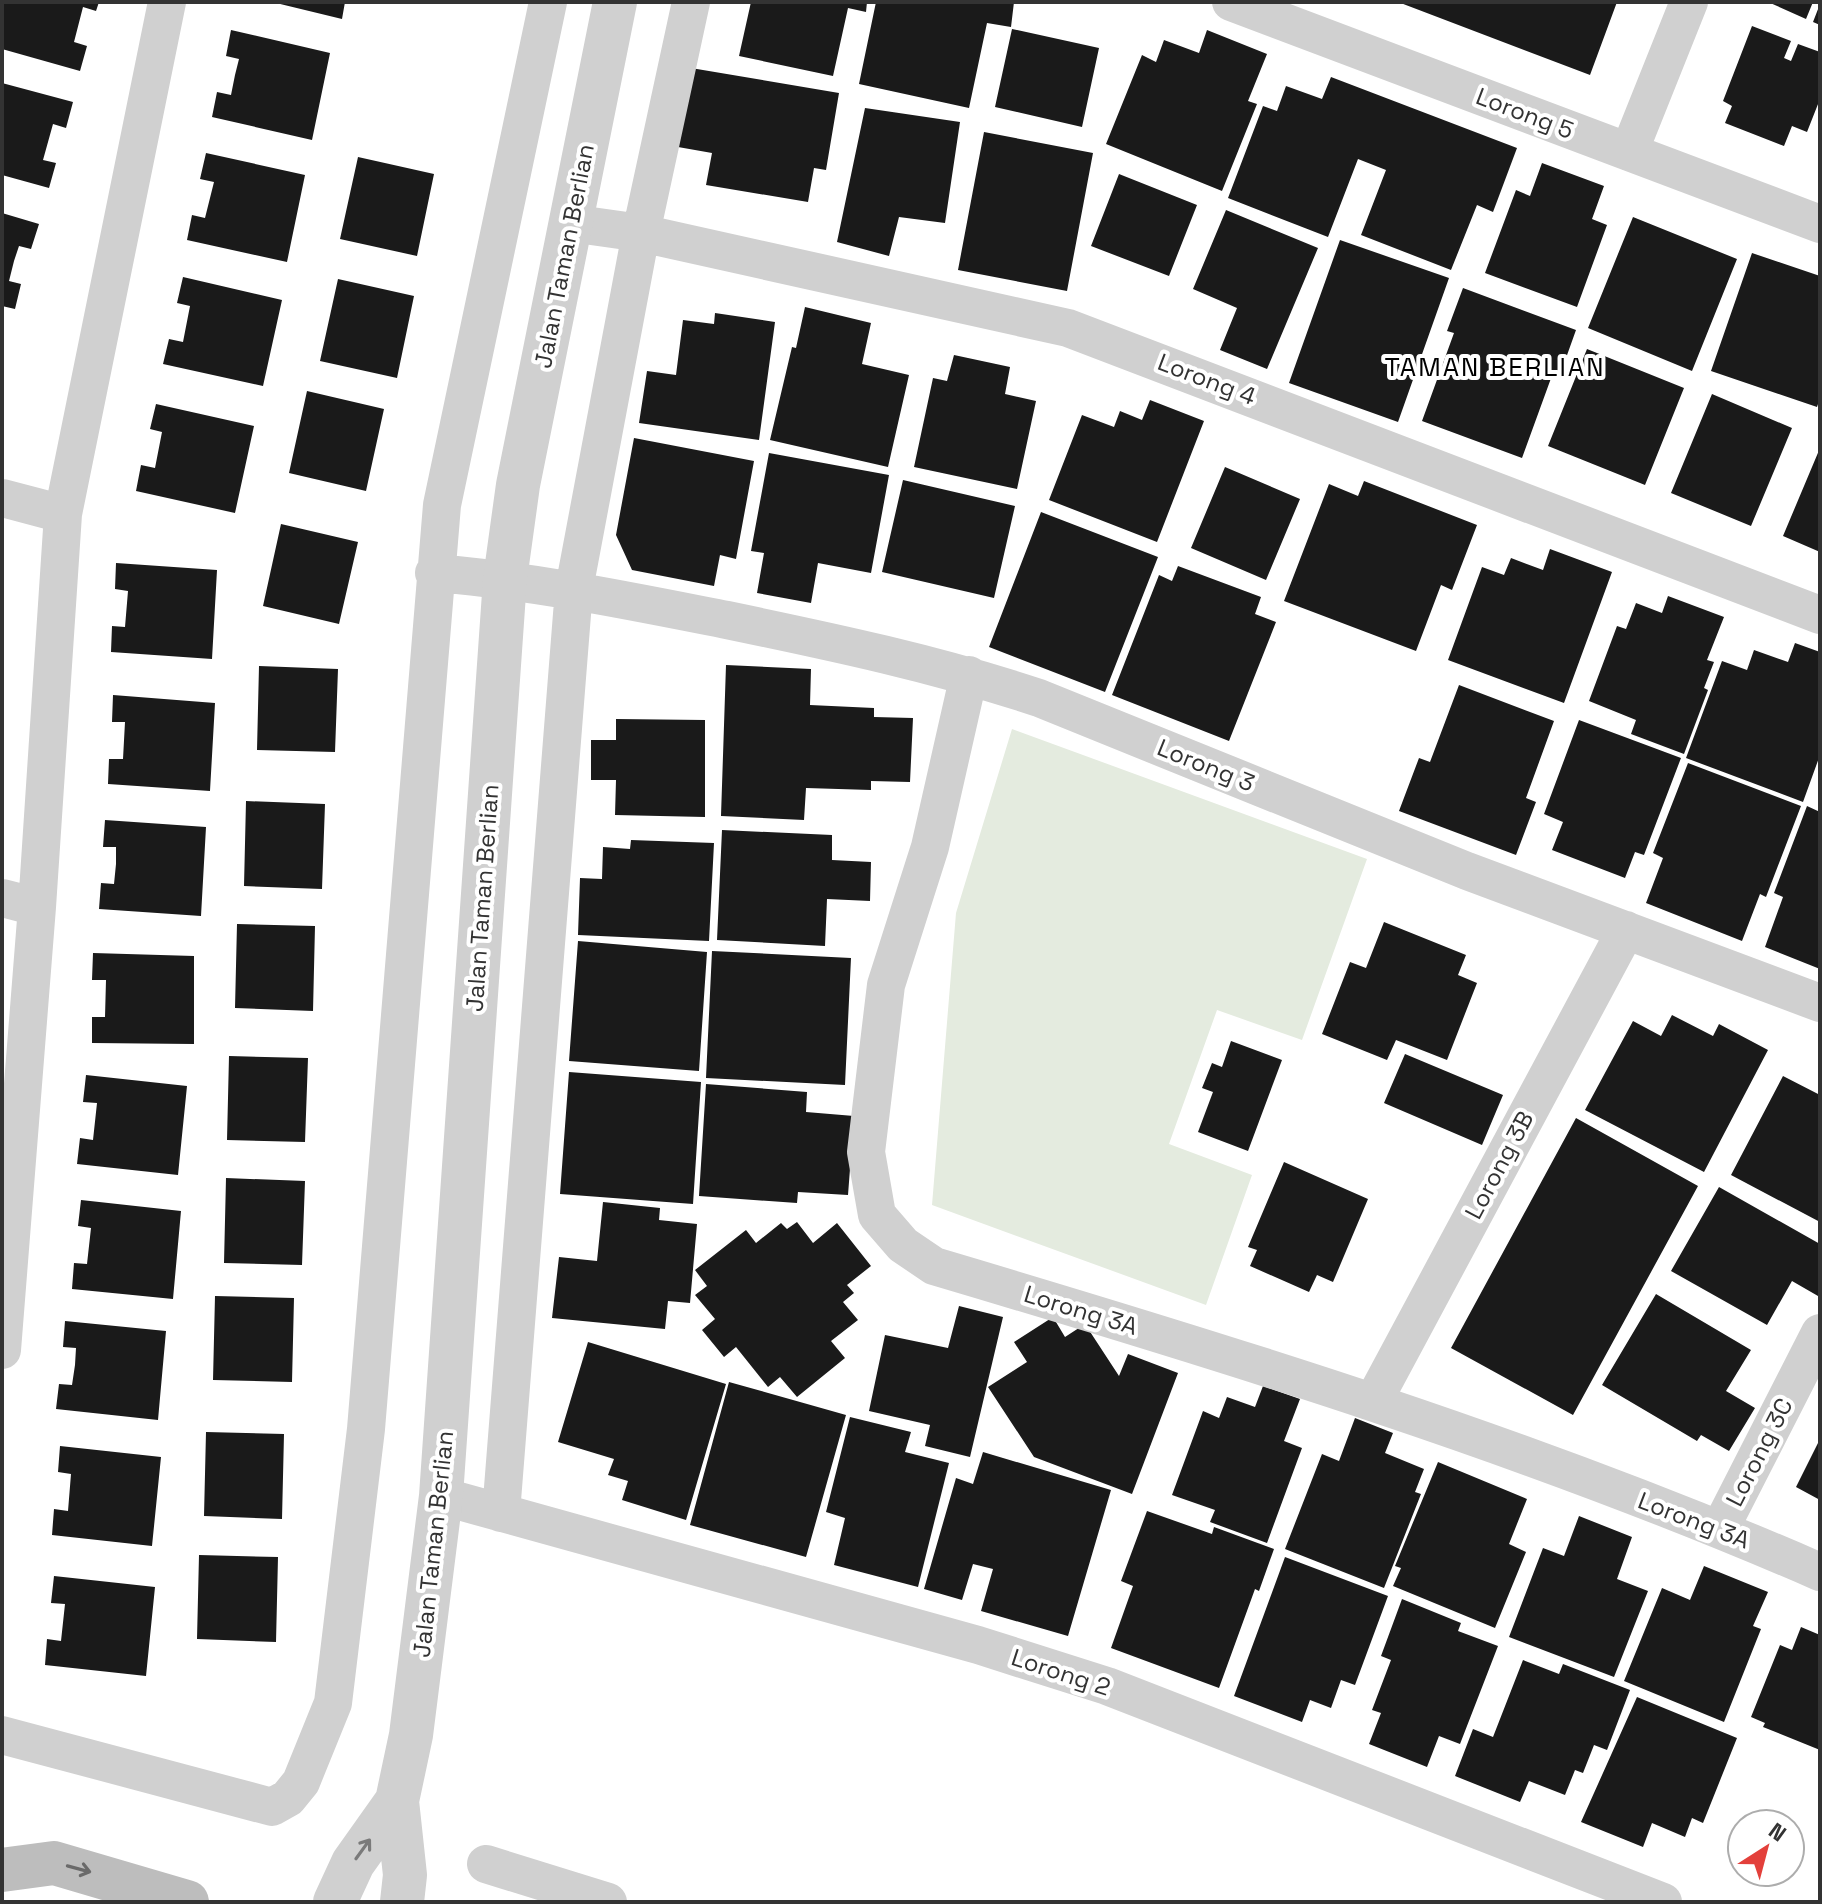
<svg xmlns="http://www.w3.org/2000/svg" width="1822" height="1904" font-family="'Space Grotesk',sans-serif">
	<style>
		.green { fill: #e4ebdf }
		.building { fill: #1a1a1a }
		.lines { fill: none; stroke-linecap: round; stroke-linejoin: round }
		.minor { stroke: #d0d0d0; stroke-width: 38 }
		.tertiary { stroke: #d0d0d0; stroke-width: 44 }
		.secondary { stroke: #bdbdbd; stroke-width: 44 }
		.oneway { stroke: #7a7a7a }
		.oneway2 { stroke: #6a6a6a }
		.labels { text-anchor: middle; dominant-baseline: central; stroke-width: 8; stroke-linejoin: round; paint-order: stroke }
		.street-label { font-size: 24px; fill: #333; stroke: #fff }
		.neighbourhood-label { font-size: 26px; letter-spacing: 2px; fill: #000; stroke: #fff }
	</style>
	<rect width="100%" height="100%" fill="#fff"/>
	<path class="green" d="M1012 729 1367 859 1302 1040 1217 1010 1169 1144 1252 1175 1206 1305 932 1205 956 913Z"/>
	<path class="building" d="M2 2H99L96 11 83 7 74 42 87 46 80 71 2 49Z
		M272 2H345L342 19Z
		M751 2H867L866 12 848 8 833 76 739 56Z
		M876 2H1014L1011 27 987 23 969 108 859 84Z
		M1398 2H1617L1590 75Z
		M1768 2H1813L1806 19Z
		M1820 4V25L1813 22Z
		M1752 26 1791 41 1784 58 1791 61 1798 44 1820 52V99L1807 132 1792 126 1784 146 1725 123 1732 106 1723 101Z
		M1012 29 1099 48 1082 127 995 107Z
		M231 30 330 53 312 140 212 117 217 92 231 95 235 75 239 59 226 56Z
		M1207 30 1267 54 1248 101 1257 104 1222 191 1106 144 1142 55 1156 62 1164 40 1199 53Z
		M691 68 839 93 826 170 814 168 808 202 706 185 712 153 678 147Z
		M1331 77 1517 148 1493 212 1477 205 1451 270 1361 235 1386 170 1358 159 1328 237 1228 198 1263 106 1277 111 1286 86 1322 99Z
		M2 83 73 102 66 128 53 124 43 160 56 163 49 188 2 175Z
		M865 108 960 122 945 223 899 217 889 256 837 242Z
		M984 132 1093 153 1067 291 958 270Z
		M206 153 305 175 287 262 187 240 192 215 205 218 214 182 200 179Z
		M358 157 434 174 417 256 340 239Z
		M1542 163 1604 186 1592 219 1607 225 1577 307 1485 273 1516 190 1530 196Z
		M1119 174 1197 205 1169 276 1091 246Z
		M1226 210 1318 248 1267 369 1220 350 1237 308 1193 289Z
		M2 213 39 224 31 249 19 246 14 261 9 281 21 284 15 309 2 306Z
		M1633 217 1737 259 1692 371 1588 328Z
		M1340 240 1449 278 1398 422 1289 383Z
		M1752 253 1820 276V398L1817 407 1711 371Z
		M183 277 282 300 263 386 163 364 169 339 183 342 190 306 177 303Z
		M338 279 414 296 397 378 320 361Z
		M1463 288 1576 330 1561 372 1554 370 1522 458 1422 421 1454 333 1447 331Z
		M805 307 871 323 862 364 909 375 888 467 770 440 792 347 796 348Z
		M715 313 775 322 759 440 639 423 647 371 676 375 683 320 714 324Z
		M1587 349 1684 388 1645 485 1548 446Z
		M954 355 1010 367 1005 394 1036 401 1017 489 914 467 933 378 947 381Z
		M307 391 384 409 366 491 289 473Z
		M1712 394 1792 428 1751 526 1671 493Z
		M1150 400 1204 421 1157 542 1049 500 1082 415 1114 427 1120 411 1142 420Z
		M156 404 254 426 235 513 136 491 141 465 155 468 162 432 150 429Z
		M634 438 754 461 736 559 720 555 714 586 632 570 616 535Z
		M1820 448V552L1783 536Z
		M769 453 889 475 871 573 818 563 811 603 757 593 764 553 751 551Z
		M1225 467 1300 499 1266 580 1191 548Z
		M903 480 1015 506 994 598 882 572Z
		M1364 481 1477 525 1452 590 1441 585 1416 651 1284 601 1329 484 1358 496Z
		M1041 512 1158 557 1105 692 989 647Z
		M281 524 358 542 339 624 263 606Z
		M1550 549 1612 572 1564 703 1448 660 1482 567 1504 575 1511 558 1543 570Z
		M116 563 217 570 212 659 111 652 112 626 125 627 128 591 115 589Z
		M1178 566 1261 597 1255 614 1276 622 1229 741 1112 695 1159 575 1172 581Z
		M1668 596 1724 617 1707 660 1714 662 1704 688 1708 690 1684 754 1631 734 1636 720 1589 701 1617 626 1626 629 1636 603 1662 613Z
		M1795 643 1820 652V755L1803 802 1686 758 1722 661 1747 670 1754 650 1788 662Z
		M726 665 811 669 810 705 874 708V717L913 718 910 782 871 781V790L806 788 804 820 721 816Z
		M259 666 338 669 335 752 257 750Z
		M1459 685 1554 721 1526 798 1536 802 1516 855 1399 811 1419 758 1430 762Z
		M113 695 215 703 210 791 108 784 109 759H123L125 722H112Z
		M616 719 705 720V817L615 815 616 780H591V740H616Z
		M1579 720 1681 758 1644 855 1635 852 1625 878 1552 850 1563 822 1544 814Z
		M1688 763 1801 806 1766 897 1760 894 1742 941 1646 903 1663 858 1653 853Z
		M246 801 325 804 322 889 244 886Z
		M1807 806 1820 812V969L1765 947 1783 897 1774 893Z
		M105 820 206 827 201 916 99 909 101 883 114 884 116 864V847H103Z
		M722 830 832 835V860L871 862 870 901 827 899 825 946 717 940Z
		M631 840 714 843 709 941 578 935 580 878 602 879 603 847 630 849Z
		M1384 922 1466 955 1458 975 1477 983 1447 1060 1396 1040 1387 1060 1322 1034 1350 962 1366 968Z
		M237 924 315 926 313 1011 235 1008Z
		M578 941 707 952 699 1071 569 1061Z
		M712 951 851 958 845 1085 706 1078Z
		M93 953 194 956V1044L92 1043V1017H105L106 980H92Z
		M1672 1015 1713 1036 1719 1024 1768 1050 1704 1172 1585 1110 1633 1021 1661 1036Z
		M1231 1041 1282 1060 1248 1151 1198 1132 1213 1092 1202 1088 1212 1063 1222 1067Z
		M1405 1054 1503 1095 1482 1145 1384 1103Z
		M229 1056 308 1058 305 1142 227 1140Z
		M569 1072 701 1082 693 1204 560 1194Z
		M86 1075 187 1086 178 1175 77 1164 80 1138 93 1140 97 1103 83 1102Z
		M1783 1076 1820 1095V1222L1731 1175Z
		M706 1084 807 1092 806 1112 854 1116 848 1195 798 1192 797 1203 699 1196Z
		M1576 1118 1698 1186 1573 1415 1451 1348Z
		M1284 1162 1368 1199 1333 1282 1317 1275 1309 1292 1250 1266 1257 1250 1248 1247Z
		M226 1178 305 1181 302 1265 224 1263Z
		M1719 1187 1820 1244 1818 1296 1792 1281 1767 1325 1671 1271Z
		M81 1200 181 1211 173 1299 72 1289 74 1263 87 1264 91 1228 78 1226Z
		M603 1202 660 1208 659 1220 697 1224 690 1303 668 1301 665 1329 552 1318 559 1257 597 1261Z
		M797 1222 813 1243 837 1223 871 1266 847 1285 854 1293 843 1302 858 1320 831 1341 845 1358 797 1397 780 1377 768 1387 736 1347 724 1357 702 1330 715 1319 695 1295 707 1286 695 1270 746 1230 756 1243 781 1223 787 1229Z
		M1656 1294 1751 1350 1726 1391 1755 1408 1729 1451 1701 1435 1697 1441 1602 1385Z
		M215 1296 294 1298 292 1382 213 1380Z
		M959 1306 1003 1317 970 1457 925 1446 930 1425 869 1411 885 1335 948 1348Z
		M1053 1317 1065 1337 1085 1324 1119 1376 1128 1354 1178 1373 1132 1494 1034 1457 988 1387 1027 1362 1014 1342Z
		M65 1321 166 1331 158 1420 56 1409 59 1384 72 1385 75 1365 76 1348 63 1347Z
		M588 1342 726 1384 686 1520 622 1500 628 1481 608 1475 614 1459 558 1442Z
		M729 1382 846 1415 806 1557 690 1525Z
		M1263 1386 1300 1399 1284 1441 1302 1448 1267 1543 1210 1522 1215 1510 1172 1495 1203 1411 1219 1418 1227 1397 1255 1407Z
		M850 1417 911 1432 905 1452 949 1463 918 1587 834 1565 845 1518 826 1512Z
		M1355 1418 1393 1433 1385 1453 1424 1469 1415 1492 1421 1494 1384 1588 1285 1549 1322 1454 1339 1461Z
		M206 1432 284 1434 282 1519 204 1516Z
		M1820 1439V1500L1796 1487Z
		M60 1446 161 1457 152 1546 52 1535 54 1509 68 1511 71 1474 58 1472Z
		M983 1452 1111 1490 1068 1636 981 1611 993 1569 973 1564 962 1600 924 1589 956 1478 973 1484Z
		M1438 1462 1527 1499 1509 1544 1526 1552 1495 1628 1393 1586 1401 1568 1395 1566Z
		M1147 1511 1212 1534 1214 1527 1274 1549 1259 1591 1255 1589 1219 1688 1111 1648 1133 1586 1121 1581Z
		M1579 1516 1632 1537 1617 1579 1648 1591 1614 1677 1509 1637 1543 1548 1564 1556Z
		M199 1555 278 1557 276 1642 197 1639Z
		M1285 1557 1388 1596 1355 1685 1341 1680 1331 1708 1310 1700 1302 1722 1234 1696Z
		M1704 1566 1768 1592 1753 1626 1761 1629 1724 1722 1624 1681 1662 1588 1690 1600Z
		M54 1576 155 1587 146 1676 45 1665 47 1639 61 1641 65 1604 51 1603Z
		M1402 1599 1461 1623 1458 1631 1498 1646 1460 1744 1439 1736 1427 1767 1369 1744 1381 1713 1372 1710 1391 1660 1381 1656Z
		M1801 1627 1820 1635V1750L1763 1727 1765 1723 1751 1717 1780 1645 1792 1650Z
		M1523 1660 1559 1674 1563 1664 1630 1690 1607 1750 1594 1745 1583 1773 1575 1770 1565 1795 1529 1781 1520 1802 1455 1776 1473 1729 1493 1737Z
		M1637 1697 1737 1738 1703 1823 1692 1818 1685 1837 1652 1823 1643 1847 1581 1822Z"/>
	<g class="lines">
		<path class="minor" d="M1231 2 1820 224
			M1629 152 1689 2
			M570 223 641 233 1068 328 1820 615
			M2 498 63 514
			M434 573C534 581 630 601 727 620 833 642 937 664 1039 698L1467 871 1820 1003
			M969 675 930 847 886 985 866 1152 877 1215 903 1245 934 1266C1234 1355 1533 1447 1820 1572
			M2 898 37 907
			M2 1350 37 907 63 514 167 2
			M1374 1400 1626 930
			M441 1496 978 1645 1107 1686 1663 1902
			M501 1513 574 589 641 233 691 2
			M1720 1529 1820 1333
			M2 1735 272 1807 288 1798 301 1782 333 1703 366 1429 442 505 548 2
			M486 1864 608 1902"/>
		<path class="tertiary" d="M335 1902 353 1863 397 1801
			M402 1902 405 1875 397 1801 411 1735 441 1496 505 579 518 485 615 2"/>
		<path class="secondary" d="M2 1870 54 1863 187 1902"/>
	</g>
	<defs><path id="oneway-shaft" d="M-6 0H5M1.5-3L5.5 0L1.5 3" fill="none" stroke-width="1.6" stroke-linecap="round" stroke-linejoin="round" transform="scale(2)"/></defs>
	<use class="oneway" href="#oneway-shaft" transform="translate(363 1849) rotate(-54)"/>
	<use class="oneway2" href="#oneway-shaft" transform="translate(79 1869) rotate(15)"/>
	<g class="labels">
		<g class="street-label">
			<text transform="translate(1525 113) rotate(21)">Lorong 5</text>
			<text transform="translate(564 256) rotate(-79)">Jalan Taman Berlian</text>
			<text transform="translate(1207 379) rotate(21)">Lorong 4</text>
			<text transform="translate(1206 765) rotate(22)">Lorong 3</text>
			<text transform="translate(482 898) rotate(-86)">Jalan Taman Berlian</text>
			<text transform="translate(1499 1165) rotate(-62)">Lorong 3B</text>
			<text transform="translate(1081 1310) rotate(17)">Lorong 3A</text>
			<text transform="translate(1759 1452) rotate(-63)">Lorong 3C</text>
			<text transform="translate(1694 1520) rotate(21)">Lorong 3A</text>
			<text transform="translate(433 1544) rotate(-84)">Jalan Taman Berlian</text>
			<text transform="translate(1061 1672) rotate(18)">Lorong 2</text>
		</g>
		<g class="neighbourhood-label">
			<text x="1495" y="367">TAMAN BERLIAN</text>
		</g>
	</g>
	<rect width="1822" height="1904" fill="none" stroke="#333333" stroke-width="8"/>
	<g transform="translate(1766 1848) rotate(36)"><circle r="38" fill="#ffffff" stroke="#adadad" stroke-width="2"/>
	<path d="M0-6L14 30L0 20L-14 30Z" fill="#e3403b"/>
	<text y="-12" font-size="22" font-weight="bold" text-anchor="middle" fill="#333333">N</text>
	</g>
</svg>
